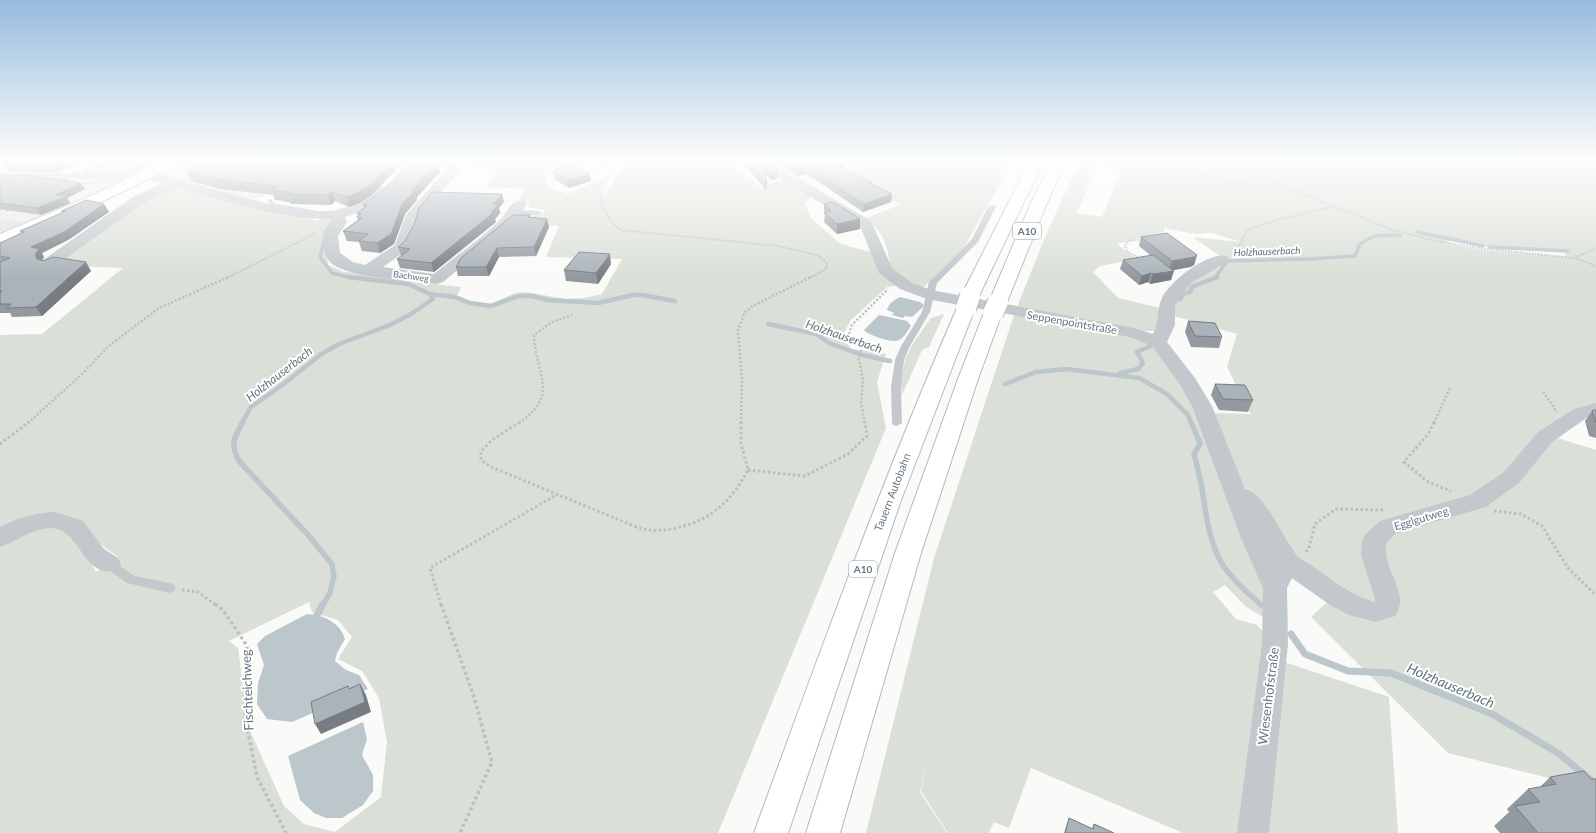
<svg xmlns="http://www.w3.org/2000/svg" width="1596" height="833" font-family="Lato,sans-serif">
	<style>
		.built { fill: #e8e9e9 }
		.green { fill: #dadfd7; fill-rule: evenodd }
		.water { fill: #bbc7cb }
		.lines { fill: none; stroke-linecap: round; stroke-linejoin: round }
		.stream-far3 { stroke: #bbc7cb; stroke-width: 3.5 }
		.stream-far2 { stroke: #bbc7cb; stroke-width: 4.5 }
		.stream-far1 { stroke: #bbc7cb; stroke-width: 5.5 }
		.stream { stroke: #bbc7cb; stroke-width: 7 }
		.secondary-casing { stroke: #b3babf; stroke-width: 2 }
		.motorway-casing { stroke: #b4b9bd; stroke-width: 2 }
		.path-far3 { stroke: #bbbfc2; stroke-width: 2; stroke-dasharray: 1.5 1.5; stroke-linecap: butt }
		.path-far2 { stroke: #bbbfc2; stroke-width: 2.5; stroke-dasharray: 2 2; stroke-linecap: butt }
		.path-far1 { stroke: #bbbfc2; stroke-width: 3; stroke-dasharray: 2.5 2.5; stroke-linecap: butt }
		.path { stroke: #bbbfc2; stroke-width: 3.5; stroke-dasharray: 3 3; stroke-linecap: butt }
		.service { fill: #c3c8cc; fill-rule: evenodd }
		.minor { fill: #c3c8cc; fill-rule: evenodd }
		.secondary { fill: #fff; fill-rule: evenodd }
		.motorway { fill: #fff; fill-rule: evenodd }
		.rail-casing { stroke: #a2aab0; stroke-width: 3 }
		.rail { stroke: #fff; stroke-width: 2; stroke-dasharray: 6; stroke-linecap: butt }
		.motorway-bridge-casing { stroke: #b4b9bd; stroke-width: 22; stroke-linecap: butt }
		.motorway-bridge { stroke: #fff; stroke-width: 20 }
		.wall { fill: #929a9f }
		.shaded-wall { fill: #777d82 }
		.building { fill: #aab3b9; stroke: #777d82 }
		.labels { text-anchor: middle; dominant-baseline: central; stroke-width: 4; stroke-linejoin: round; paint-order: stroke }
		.far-street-label { font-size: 9px; fill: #657683; stroke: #fff }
		.shield { fill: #fff; stroke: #939fa8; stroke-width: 1 }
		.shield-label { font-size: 10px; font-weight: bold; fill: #657683 }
		.far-water-label { font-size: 10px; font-style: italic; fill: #60757c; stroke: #fff }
		.street-label { font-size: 11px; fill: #657683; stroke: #fff }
		.water-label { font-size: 12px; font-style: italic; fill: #60757c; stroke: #fff }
		.near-street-label { font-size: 13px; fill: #657683; stroke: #fff }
		.near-water-label { font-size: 14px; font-style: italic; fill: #60757c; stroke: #fff }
	</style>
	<rect width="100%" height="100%" fill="#fafaf8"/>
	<path class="built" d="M95 162H115L68 185 114 183 116 185 66 207 50 211 48 217 23 228 0 219V206Z
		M181 162H303L267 192 264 197 254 199 185 184 158 174Z"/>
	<path class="green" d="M115 162H143L116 171 92 173Z
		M161 162H166L128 182 48 217 50 211 59 207H66L116 185 114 183 67 185C77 180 87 182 97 180 117 177 144 172 161 162Z
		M457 162H526L529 163 535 162H580L584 164 547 175 546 186 567 194 609 176 602 185 599 194H605L625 162H735L736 166 760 187 785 179 812 195 805 204 811 218 838 242 848 246 875 253 882 271 900 285 887 287 850 321 842 338 852 349 886 354 877 382 886 428 718 833H0V541L15 533 43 525 65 529 85 551 96 572 118 557C109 550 99 544 91 536 84 530 80 521 70 517 49 509 18 523 0 533V335L42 334 123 268 79 266 55 262 140 200 172 185 274 212 307 217 316 221 326 217 333 221 335 224C322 239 327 247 328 265L344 272 369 273 413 282 461 287 456 299 486 306 515 293 526 292 565 299 584 298 602 294 622 259 546 257 559 226 511 222 543 214 546 210 528 207 530 201 519 200 527 189 485 187 498 173 466 163ZM309 602 312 612 338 620 352 637 338 659 362 671 379 698 387 742 381 797 335 832 304 824 284 806 246 722 245 702 238 648 229 641Z
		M842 162H1012L964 247 923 288 909 283 890 267C889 247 882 230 866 218L900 205 844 175 845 170 854 166Z
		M1079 162 1098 164 1077 213 1102 217 1121 171 1099 163 1086 162H1596V403L1571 411 1561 419 1574 426 1558 438 1596 450V796L1589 788 1448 753 1311 617 1339 591 1301 563 1238 478 1213 413 1251 414 1227 367 1237 334 1174 316 1176 298 1181 289 1228 259 1220 256 1193 237 1241 242 1212 233 1196 234 1164 228V232L1117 244 1136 259 1100 266 1093 272 1118 298 1164 309 1156 331H1140L1017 307 1045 237ZM1454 239 1491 248 1490 246 1565 250 1566 257 1473 249 1445 243Z
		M0 219 23 222 24 225 0 237Z
		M944 314 929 347 922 350 902 395 901 383 905 360 912 345 931 318Z
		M1014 315 1045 321 1043 325H1038L1045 326 1047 321 1127 335 1151 342 1188 387 1270 596 1268 620 1245 606 1225 585 1213 592 1236 619 1257 625 1266 635 1244 833H1183L1031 768 1009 828 994 822 989 833H948L921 791 928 758 920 792 947 833H866L934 558Z
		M1281 661 1389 697 1398 833H1264Z"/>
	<path class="water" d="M900 297 920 302 923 304V307L912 317 905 316 903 318 892 315 894 313 887 310C888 304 895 299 900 297Z
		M879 315 907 321 911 326C908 330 904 338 899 340 893 344 868 335 864 330Z
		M307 614C323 615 340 622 345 639L337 653 335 661 346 670 359 675 368 689 292 722 267 719 257 704 258 683 264 665 257 644 265 636Z
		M363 722 367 739 362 755 373 775V791L363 805 342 818H326L314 813 300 800 288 756Z"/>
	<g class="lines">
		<path class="stream-far3" d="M270 201 273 205 314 212
			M332 222 326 231 320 257 332 273 352 278
			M1417 232 1483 246
			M1490 247 1568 251
			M1215 278 1227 261 1310 259 1355 256 1360 244 1374 236 1400 235"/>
		<path class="stream-far2" d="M348 277 408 284 430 294 455 297 470 303 491 306 519 296H532L548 300 598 303 633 295H642L675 301
			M1175 300 1181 298 1182 294 1190 292 1192 287 1217 277
			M768 324 816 334 829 343 862 355 890 361
			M1120 373 1138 369 1143 363 1137 352 1151 346
			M1005 384 1036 372 1066 369 1139 378 1167 394 1188 415 1191 423
			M242 423 251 407 285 383 320 355 339 344 390 325 411 314 433 299 430 294"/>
		<path class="stream-far1" d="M243 422C234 437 230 445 239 461L308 535 332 564 334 576 330 593 323 605
			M1191 422 1200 443 1194 455C1206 490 1203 530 1221 562 1229 577 1249 594 1261 605"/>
		<path class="stream" d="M317 615 323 604
			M1291 634 1305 654 1348 671 1391 673 1492 714 1558 753 1596 784"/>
		<defs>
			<path id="secondary" d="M162 162H179L177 165 103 201 0 245V234L93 195Z"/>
			<path id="motorway" d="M1029 162H1043L979 296 976 300 970 301 964 300 961 296Z
				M1052 162H1066L1046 205 1007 302 1005 306 998 308 991 306 989 302 1030 205Z
				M966 302 973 304 975 308 900 503 788 833H754C818 657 882 480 957 308L959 304Z
				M993 307 1000 309 1002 313 978 379 921 553 840 833H806L895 553 958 379 984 313 986 309Z"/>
		</defs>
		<use href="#secondary" class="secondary-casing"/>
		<use href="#motorway" class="motorway-casing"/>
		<path class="path-far3" d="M1172 162 1208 177 1234 183 1287 189
			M1278 162 1273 182 1390 229 1427 239 1470 247 1574 258 1592 264 1596 267
			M615 172C610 177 604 183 602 191 598 205 610 221 620 230L778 246 817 255 827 263V267L823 271 809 278
			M1235 254 1247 230 1277 220 1334 206
			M1574 258 1596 248
			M1140 259 1127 251 1125 245 1129 241 1144 239
			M227 278 316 233"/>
		<path class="path-far2" d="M1543 392 1557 412
			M28 423 80 376 109 346 159 308 229 277
			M519 423C561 394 535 374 534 335L552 322 572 315
			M741 423 742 379 738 330 745 312 753 306 811 277
			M865 423 861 402 863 381 859 359 861 351 860 347 848 337 852 325 888 289
			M1434 423 1450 388"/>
		<path class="path-far1" d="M520 422 492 440 481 451V460L491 467 634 526C651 532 659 531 676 528 711 521 732 500 748 470L741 443V422
			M1434 422 1429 433 1404 462 1428 482 1451 491
			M0 444 29 422
			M748 470 805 476 848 454 867 436 865 422
			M1494 511 1521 514 1542 526 1568 568 1596 595
			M1306 552 1309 548 1315 524 1336 509 1384 510
			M182 590 198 592 216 605
			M441 605 430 568 558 494"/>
		<path class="path" d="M215 604 223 610 247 646 245 702 246 722 257 777 286 833
			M441 604 474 697 492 762 460 833"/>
		<path class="service" d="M525 162H533L530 164Z
			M608 162H615L599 170 594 169Z
			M992 205 996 207 978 242 937 283 930 312 910 346 904 360 901 387 902 423 897 426 893 425 892 423 891 387 895 360 901 346 922 312 929 282 972 239 988 207Z
			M512 210 539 211 543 213C537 217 517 216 511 212Z
			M109 559 113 561 134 576 170 583 174 585 176 588 174 591 170 593 127 583 105 567 103 564 105 561Z"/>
		<path class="minor" d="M144 162H160L159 165 144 171 112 179 0 181V173H98L124 169Z
			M450 162 455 163 460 170 420 216 415 233 407 250 383 267 434 274C455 256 480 240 500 220 508 212 511 198 525 201L527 204 511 226 443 282 437 284C413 281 348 278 331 263 324 257 321 243 324 235 326 230 330 226 333 222L330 219C277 219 226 201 176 187L143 203 55 266 49 268 43 266 41 263 43 260 133 197 162 183 142 178 140 175 142 172 147 171 280 207 308 211H332L347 207 363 202 379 187H389L391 190 389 193 373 208 345 217 347 222 338 236 340 253 353 262 365 265 395 245 406 215 446 170 444 166 445 163Z
			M762 162H775L785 170 871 221 892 268 912 283 931 290 1134 328 1153 334C1160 320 1156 311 1162 298 1169 282 1208 251 1227 256L1229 259 1227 262 1194 281 1182 293 1175 306V325L1167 342 1195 378 1212 406 1245 489C1266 495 1282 536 1295 553 1299 559 1308 563 1314 567 1333 581 1352 596 1375 602V599L1361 555 1362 540 1366 534 1380 521 1470 495 1504 472 1538 432 1574 409 1596 403V415L1588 417 1552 442 1520 482 1486 507 1396 533 1386 543C1384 566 1397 578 1400 598 1401 604 1398 611 1395 616L1376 622 1349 615 1330 605 1292 578 1287 588 1288 644 1269 833H1237L1262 644 1263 588 1241 538 1192 406 1179 383 1152 346 1130 337 927 299 900 289 879 273 860 226 775 176Z
			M55 512 83 521 104 549 118 558 121 564 118 570C83 581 81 529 52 528 32 528 18 541 0 547V527C17 518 35 513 55 512Z"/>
		<use href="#secondary" class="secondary"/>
		<use href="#motorway" class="motorway"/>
		<defs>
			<path id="rail" d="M58 186 108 162
				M0 213 16 206"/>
		</defs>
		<use href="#rail" class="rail-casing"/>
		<use href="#rail" class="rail"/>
		<defs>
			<path id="motorway-bridge" d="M966 308 970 296
				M993 313 998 302"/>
		</defs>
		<use href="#motorway-bridge" class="motorway-bridge-casing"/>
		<use href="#motorway-bridge" class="motorway-bridge"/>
	</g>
	<path class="wall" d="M2 162H79L58 172H8Z
		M209 162H400L401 164 373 194 362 202 349 207 335 201 331 205 291 204 290 202H284V201L275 200 273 195 220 189 191 181 187 171Z
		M744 162H766L777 179 771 180 765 173 767 184V191L745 166Z
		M779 162H838L844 169 892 194 891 202 863 212 807 174 797 176 779 163Z
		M553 171 591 181 569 188 554 179Z
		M440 172 417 197V200L405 214 394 244 380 253 362 251 359 242 347 241 343 231 358 220 357 217 358 216 357 213 364 208 363 204Z
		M0 176H32L85 189 67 198 70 203 41 215 0 209Z
		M504 202 499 208 500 213 495 219 496 222 434 272 400 268 397 259 401 256 398 247Z
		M104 204 109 212 68 240 42 253 44 257 42 260 91 271 42 316 12 317 10 313H0V243L21 233 20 231 62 213 61 211Z
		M824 204 860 219V229L837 234 824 222 825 215 824 214Z
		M530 215V218L549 227 536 256 499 257 489 276H458L456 267Z
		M1141 237 1197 255 1194 265 1190 267 1173 270 1171 280 1150 284 1148 282 1139 285 1120 269 1123 260 1150 255 1139 246Z
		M611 264 598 284 566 281 564 270Z
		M1188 321 1222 337 1219 348 1191 347 1185 332Z
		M1215 384 1253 400 1248 412 1219 410 1211 395Z
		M1596 410V438L1589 436 1585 421 1592 411Z
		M1550 777 1591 779 1596 833H1500L1494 826 1509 812 1507 809 1528 789 1540 787Z
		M1069 818 1092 829 1094 824 1114 833H1064Z"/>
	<path class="shaded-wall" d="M52 162H79L58 172Z
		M391 162H400L401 164 373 194 362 202 349 207 346 197Z
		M438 162 440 172 417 197V200L405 214 394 244 380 253 377 243 411 191Z
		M844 165V173L839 167Z
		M807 166V174L797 176V167Z
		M771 172H777V179L771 180Z
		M590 174 591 181 569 188 568 180Z
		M81 183 85 189 67 198 70 203 41 215 37 208 55 195Z
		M331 192 335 201 331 205 328 195Z
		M502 194 504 202 499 208 500 213 495 219 496 222 434 272 431 263 491 213 493 204Z
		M892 194 891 202 863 212 864 204Z
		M104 204 109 212 68 240 42 253 44 257 40 264 35 255 31 247Z
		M547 219 549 227 536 256 534 247Z
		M860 219V229L837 234V224Z
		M497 248 499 257 489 276 486 267Z
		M610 254 611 264 598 284 596 273Z
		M1197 255 1194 265 1190 267 1169 271 1172 261Z
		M86 262 91 271 42 316 36 307Z
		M1174 271 1171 280 1150 284 1153 274Z
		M1151 273 1148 282 1139 285 1142 276Z
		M360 684 366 695 371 712 321 734 315 724Z"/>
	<path class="building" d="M209 162H391L370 185 359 192 346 197 331 192 328 195 287 194 290 192H280L281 191 271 190 277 186 216 179 187 171Z
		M411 162H438L411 191H415L402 204 391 234 377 243 359 241 368 234 343 231 362 218 357 217 361 214 357 213 367 206 363 204 381 192Z
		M747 162H766L777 172H771L764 164 767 184Z
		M789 162H838L844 165 839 167 872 182 870 183 892 194 864 204 807 166 797 167Z
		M573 164 590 174 568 180 553 171Z
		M32 175 31 176 81 183 55 195 67 196 37 208 0 203V176Z
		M433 192 502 194 493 204H498L491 213H493L431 263 397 259 410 249 398 247 405 241 414 225 419 208Z
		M86 200 104 204 64 232 31 247 39 249 35 255 37 259 43 261 53 257 86 262 36 307 7 308 11 304H0V293L2 291H0V262L10 258 0 256V243L24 232 20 231 66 211H61Z
		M833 202 860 219 837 224 825 213 831 211 824 204Z
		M513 215H530L528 217 547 219 534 247 497 248 486 267H456L461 258Z
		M1167 233 1197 255 1194 257 1172 261 1141 237Z
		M579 252 610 254 596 273 564 270Z
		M1153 255 1174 271 1153 274 1151 273 1142 276 1123 260Z
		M1188 321 1215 323 1222 337 1195 336Z
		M1215 384 1245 385 1253 400 1223 399Z
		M1594 410H1596V423L1592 411Z
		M360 684 365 702 315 724 311 702 348 686 349 689Z
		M1584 771 1591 779H1596V833H1538L1515 806 1540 802 1528 789 1556 784 1550 777Z
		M1069 818 1093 829 1094 824 1114 833H1065Z"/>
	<linearGradient id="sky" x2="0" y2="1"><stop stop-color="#96bcdc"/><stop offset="0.58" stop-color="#fdfdfc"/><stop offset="1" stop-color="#fdfdfc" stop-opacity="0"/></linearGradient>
	<rect width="1596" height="278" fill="url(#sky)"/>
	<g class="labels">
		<g class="far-street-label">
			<text transform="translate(411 276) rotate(8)">Bachweg</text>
		</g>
		<g class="shield">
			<rect x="1013" y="223" width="28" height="16" rx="3"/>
			<rect x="849" y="561" width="28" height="16" rx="3"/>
		</g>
		<g class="shield-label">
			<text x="1027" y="231">A10</text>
			<text x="863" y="569">A10</text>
		</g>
		<g class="far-water-label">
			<text transform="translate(1267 251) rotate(-2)">Holzhauserbach</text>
		</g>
		<g class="street-label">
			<text transform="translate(1072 322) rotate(10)">Seppenpointstraße</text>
			<text transform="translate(892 492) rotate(-69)">Tauern Autobahn</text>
			<text transform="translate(1421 518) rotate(-17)">Egglgutweg</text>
		</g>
		<g class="water-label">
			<text transform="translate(844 336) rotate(19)">Holzhauserbach</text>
			<text transform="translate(279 374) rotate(-38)">Holzhauserbach</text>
		</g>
		<g class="near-street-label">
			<text transform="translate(247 690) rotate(-92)">Fischteichweg</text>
			<text transform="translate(1268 696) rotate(-83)">Wiesenhofstraße</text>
		</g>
		<g class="near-water-label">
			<text transform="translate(1451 685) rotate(23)">Holzhauserbach</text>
		</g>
	</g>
</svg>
